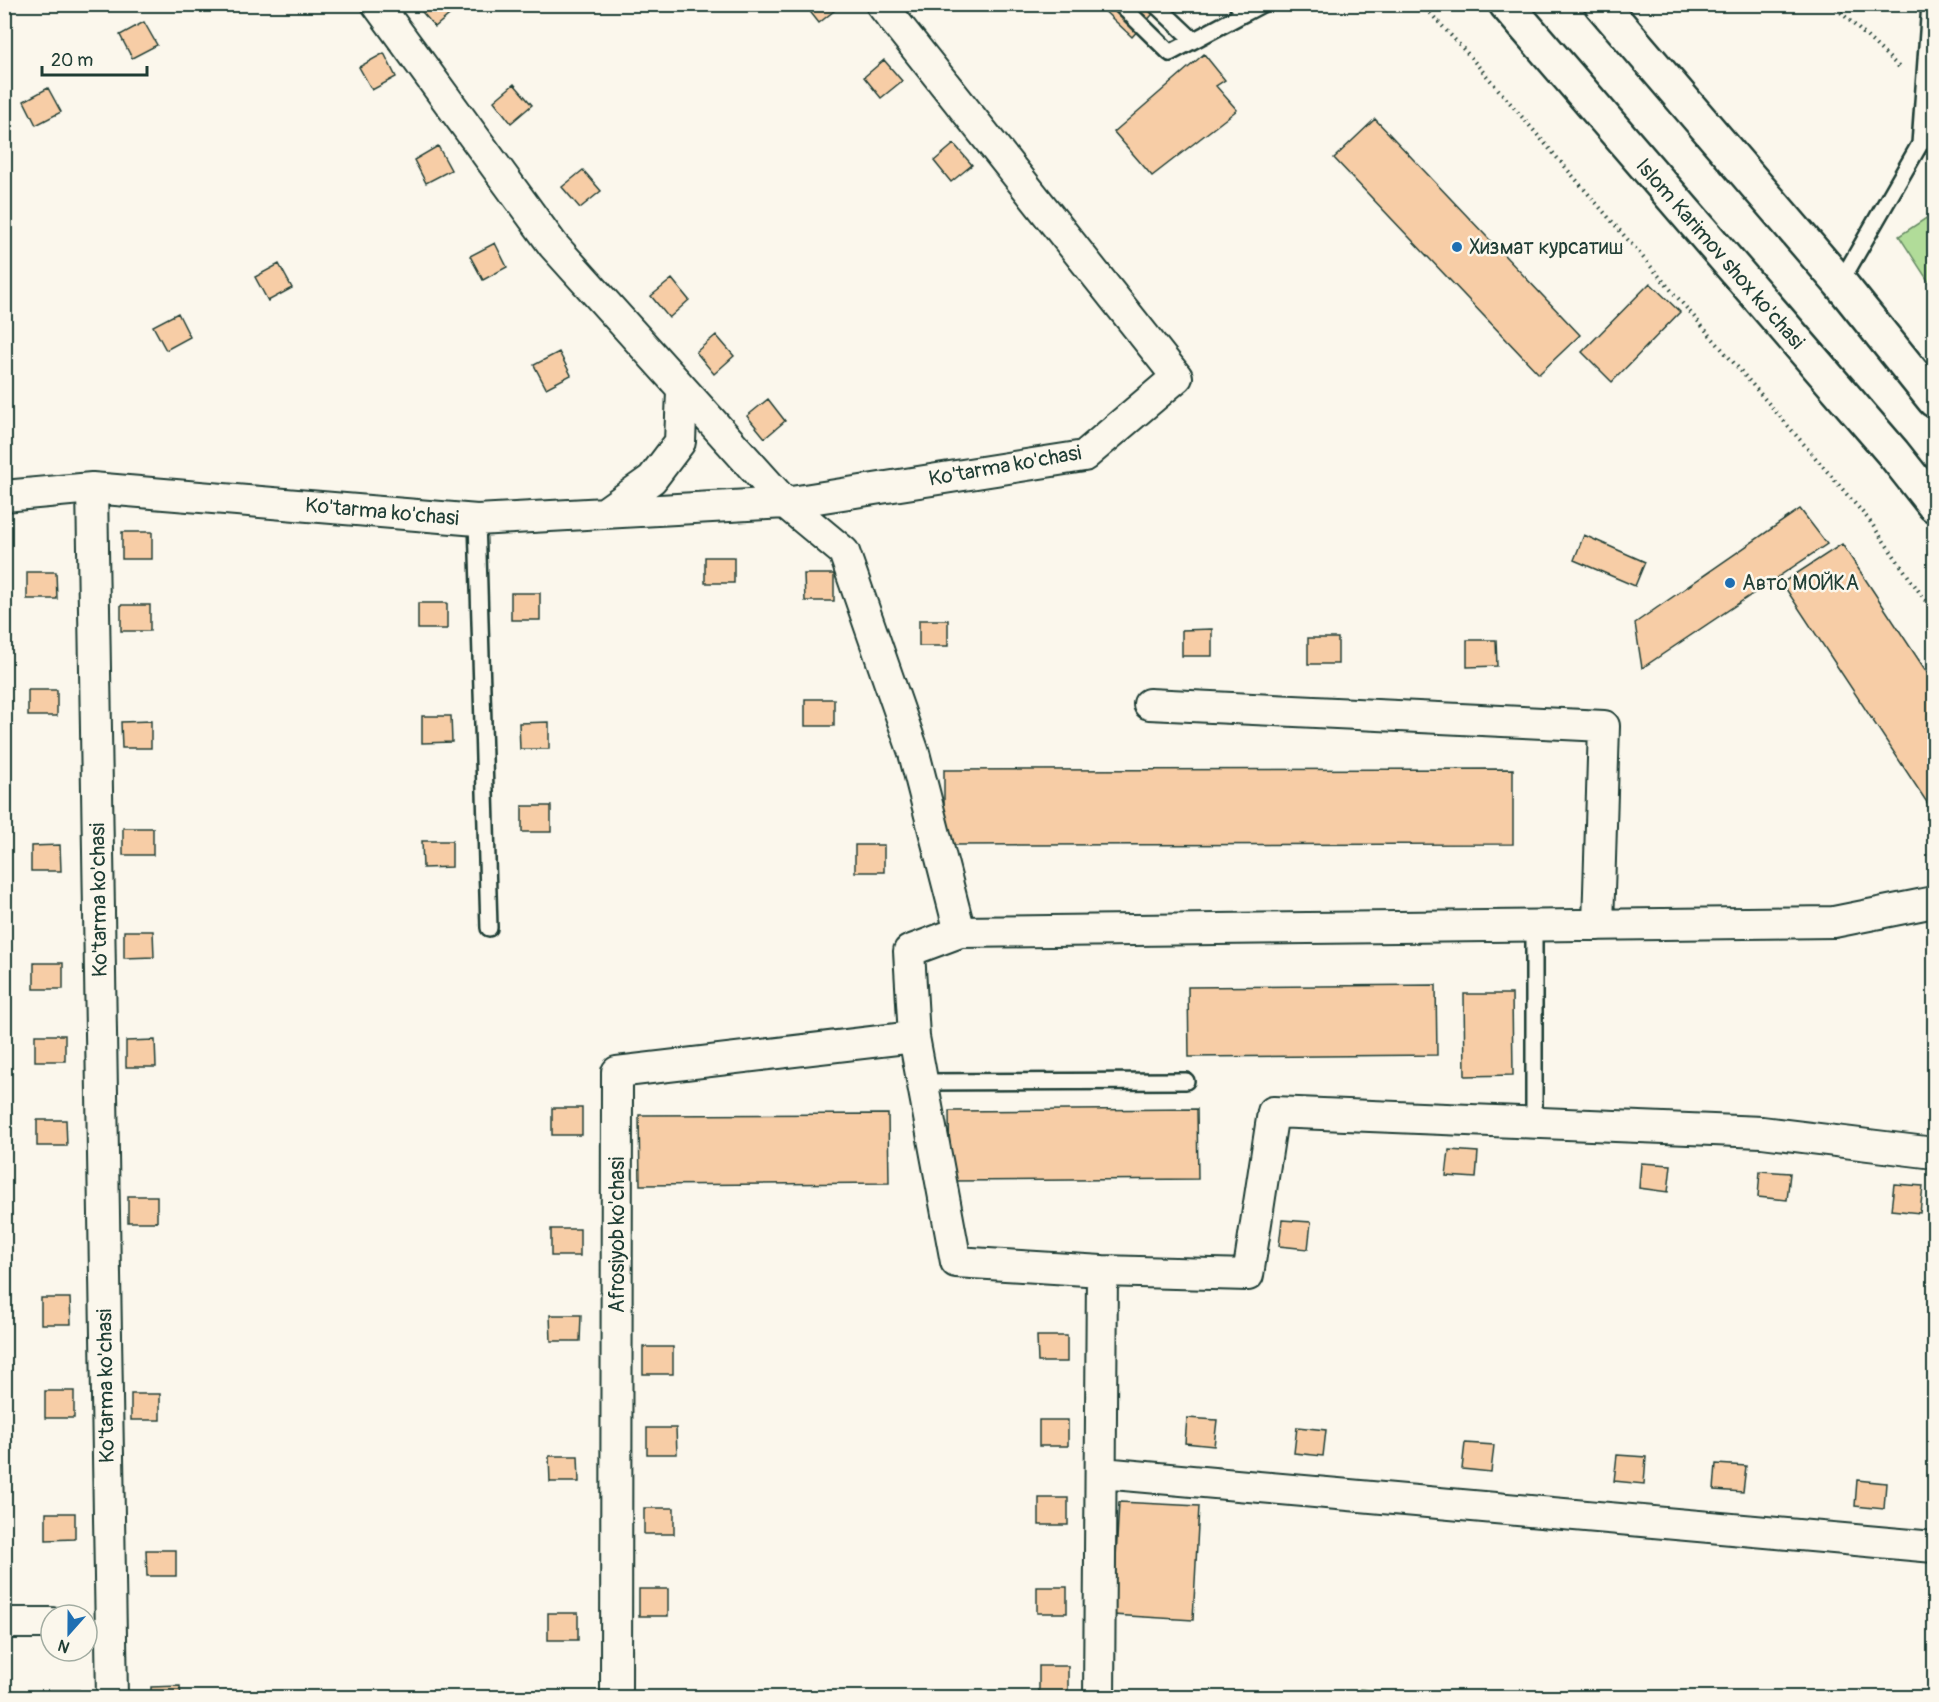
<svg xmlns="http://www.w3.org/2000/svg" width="1939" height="1702" font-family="Pangolin,sans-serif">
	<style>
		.green { fill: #b1dc99; stroke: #688c66; stroke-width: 1.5 }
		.building { fill: #f7cda6; stroke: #1f3d34; stroke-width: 1.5 }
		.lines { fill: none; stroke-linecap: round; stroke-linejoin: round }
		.lane-casing { stroke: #1f3d34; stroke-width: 20 }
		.street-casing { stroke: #1f3d34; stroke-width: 34 }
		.secondary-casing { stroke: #1f3d34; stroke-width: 38 }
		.path { stroke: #1f3d34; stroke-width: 4; stroke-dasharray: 1.5 4.5; stroke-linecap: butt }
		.lane { stroke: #fbf7ec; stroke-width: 15 }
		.street { stroke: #fbf7ec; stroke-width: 30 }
		.secondary { stroke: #fbf7ec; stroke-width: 33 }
		.poi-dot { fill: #1f6fb2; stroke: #fbf7ec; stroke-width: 2 }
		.labels { text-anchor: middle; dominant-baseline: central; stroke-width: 5; stroke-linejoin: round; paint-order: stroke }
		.poi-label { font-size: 21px; fill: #1f3d34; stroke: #fbf7ec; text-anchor: start }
		.street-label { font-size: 21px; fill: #1f3d34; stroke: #fbf7ec }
	</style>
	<rect width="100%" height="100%" fill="#fbf7ec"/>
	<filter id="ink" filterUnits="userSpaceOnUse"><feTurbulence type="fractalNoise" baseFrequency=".0167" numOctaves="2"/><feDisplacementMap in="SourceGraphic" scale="12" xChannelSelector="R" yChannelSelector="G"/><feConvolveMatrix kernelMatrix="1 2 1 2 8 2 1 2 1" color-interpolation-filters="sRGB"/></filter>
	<g filter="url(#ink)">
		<path class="green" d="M1934 213V290L1899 236Z
			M1360 1689 1446 1697H1359Z"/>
		<path class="building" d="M419 4H451L455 10 435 27 417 6Z
			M804 4H839L840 6 819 23Z
			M1097 4H1162L1132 37Z
			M144 22 157 45 132 58 120 35Z
			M384 53 396 77 372 90 359 67Z
			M1204 54 1225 80 1216 86 1237 110 1152 176 1114 132Z
			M884 60 902 81 881 98 864 77Z
			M514 84 532 105 511 123 494 101Z
			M48 88 61 112 36 125 24 101Z
			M1375 119 1580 335 1539 374 1334 158Z
			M954 144 972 165 951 182 934 161Z
			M438 146 451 170 426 183 414 160Z
			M583 170 601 191 580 208 562 187Z
			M495 243 507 267 483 280 470 256Z
			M279 264 292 288 268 301 255 277Z
			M672 279 689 300 669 318 651 296Z
			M1650 283 1680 312 1612 382 1582 352Z
			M178 313 190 337 166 350 153 326Z
			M716 335 734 356 714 374 696 352Z
			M559 352 571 375 546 388 534 365Z
			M768 399 785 421 765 438 747 416Z
			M1800 509 1827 544 1642 668 1635 623Z
			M122 532H152V559H122Z
			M1584 535 1645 562 1635 586 1574 560Z
			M1842 544 1934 683V813L1782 583Z
			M705 557H734V583H705Z
			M27 572H56L57 599H27Z
			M804 574H834V601H805Z
			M511 593H540V620H511Z
			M418 603H447V629H418Z
			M121 605H150V631H121Z
			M919 620H948V646H919Z
			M1212 629V656H1182V630Z
			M1308 638H1338V664H1308Z
			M1467 640H1496L1497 666 1467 667Z
			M28 690H57V716H28Z
			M805 699H834V726H805Z
			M422 716H451L452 742 422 743Z
			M151 721V748H122L121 722Z
			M549 722V749H520L519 723Z
			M1513 769V844L944 845V770Z
			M522 806H551V832H522Z
			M123 828H153V855H123Z
			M422 841H452V867L423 868Z
			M60 845 61 871H31V846Z
			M855 845H884V872H855Z
			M124 931H153L154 957 124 958Z
			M34 963H63V989H34Z
			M1436 985 1437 1055 1189 1057 1188 987Z
			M1464 994H1512L1513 1075 1465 1076Z
			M35 1035H65V1061H35Z
			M155 1040 156 1067H126V1041Z
			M552 1108H582V1135H552Z
			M1197 1109 1198 1179 950 1181 949 1111Z
			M888 1114 889 1183 640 1185 639 1115Z
			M37 1120H66L67 1146H37Z
			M1449 1150 1478 1152 1476 1178 1446 1176Z
			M1641 1163 1671 1165 1668 1192 1639 1188Z
			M1760 1171 1790 1173 1787 1200 1758 1197Z
			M1894 1184 1923 1186 1920 1213 1891 1210Z
			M128 1196H157V1222H128Z
			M1282 1220 1311 1222 1308 1249 1279 1246Z
			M551 1229H580V1256H551Z
			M41 1298H70L71 1324H41Z
			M550 1315H581L580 1341H551Z
			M1037 1336H1067V1362H1038Z
			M643 1347H673V1374H643Z
			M45 1391H74V1418H45Z
			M131 1394H160V1420H131Z
			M1187 1418 1217 1420 1214 1446 1185 1443Z
			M1039 1420H1068V1446H1039Z
			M1297 1427 1326 1430 1323 1456 1294 1453Z
			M647 1428H676L677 1454H647Z
			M1465 1443 1494 1445 1491 1472 1462 1469Z
			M1617 1455 1646 1457 1644 1484 1614 1481Z
			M549 1456H578L579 1482H550Z
			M1716 1464 1746 1466 1743 1492 1714 1490Z
			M1857 1480 1886 1483 1884 1509 1855 1506Z
			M1039 1498H1068V1525H1039Z
			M1119 1502 1199 1506 1193 1620 1113 1615Z
			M644 1508H674V1534H644Z
			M46 1513H75V1539L46 1540Z
			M146 1550H176V1576H147Z
			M1037 1587H1067V1613H1037Z
			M639 1589H668V1616H639Z
			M548 1613H578V1640H548Z
			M1039 1666H1068V1693H1039Z
			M180 1686 181 1698H151V1687Z
			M50 1690H79V1698H50Z"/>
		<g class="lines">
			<defs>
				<path id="lane" d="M1120 4 1170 53 1245 13
					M1155 4 1193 40
					M1237 4 1245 13 1262 4
					M1840 283 1920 144 1930 4
					M477 520 489 928
					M922 1082 1186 1081
					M1534 1123V925"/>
				<path id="street" d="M377 4 553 245 785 503 844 552 914 753 960 932
					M4 496 92 488
					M607 511 652 479 680 442 682 391
					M1149 704 1604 726 1598 925
					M1102 1271 1248 1275 1273 1112 1762 1132 1934 1153
					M1102 1473 1934 1547
					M4 1623H51
					M112 1698 92 488 477 520 785 503 1084 456 1177 377 881 4
					M616 1698 617 1072 914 1037
					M1099 1698 1102 1271 956 1262 914 1037 909 951 960 932 1834 922 1934 902"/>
				<path id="secondary" d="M1506 4 1893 453 1934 505
					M1601 4 1840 283 1934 400"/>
			</defs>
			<use href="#lane" class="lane-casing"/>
			<use href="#street" class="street-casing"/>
			<use href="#secondary" class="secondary-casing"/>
			<path class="path" d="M1422 4 1467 53 1869 520 1934 613
				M1832 4 1899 67"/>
			<use href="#lane" class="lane"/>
			<use href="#street" class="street"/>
			<use href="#secondary" class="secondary"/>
		</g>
	</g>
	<g class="poi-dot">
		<circle cx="1457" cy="247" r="6"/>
		<circle cx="1730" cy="583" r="6"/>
	</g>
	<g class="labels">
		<g class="poi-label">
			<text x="1469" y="247">Хизмат курсатиш</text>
			<text x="1742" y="583">Авто МОЙКА</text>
		</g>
		<g class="street-label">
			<text transform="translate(1720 254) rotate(49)">Islom Karimov shox ko'chasi</text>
			<text transform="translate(1005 466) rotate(-10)">Ko'tarma ko'chasi</text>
			<text transform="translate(382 512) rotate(5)">Ko'tarma ko'chasi</text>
			<text transform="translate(99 900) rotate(-91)">Ko'tarma ko'chasi</text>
			<text transform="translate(617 1235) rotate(-90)">Afrosiyob ko'chasi</text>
			<text transform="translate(106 1386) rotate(-91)">Ko'tarma ko'chasi</text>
		</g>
	</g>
	<rect width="1939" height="1702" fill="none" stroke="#fbf7ec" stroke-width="24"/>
	<rect x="12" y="12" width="1915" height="1678" fill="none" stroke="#1f3d34" stroke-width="2" filter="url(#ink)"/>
	<g transform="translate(69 1633) rotate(201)"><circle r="28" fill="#fbf7ec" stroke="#a3ada2" stroke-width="1.5"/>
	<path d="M0-4.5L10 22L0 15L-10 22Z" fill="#1f6fb2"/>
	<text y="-9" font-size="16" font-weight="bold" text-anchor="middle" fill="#1f3d34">N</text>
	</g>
	<path d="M42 66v9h105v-9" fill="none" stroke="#1f3d34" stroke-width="3"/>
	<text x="51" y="66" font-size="18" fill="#1f3d34" stroke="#fbf7ec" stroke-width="4.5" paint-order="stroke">20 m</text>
</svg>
